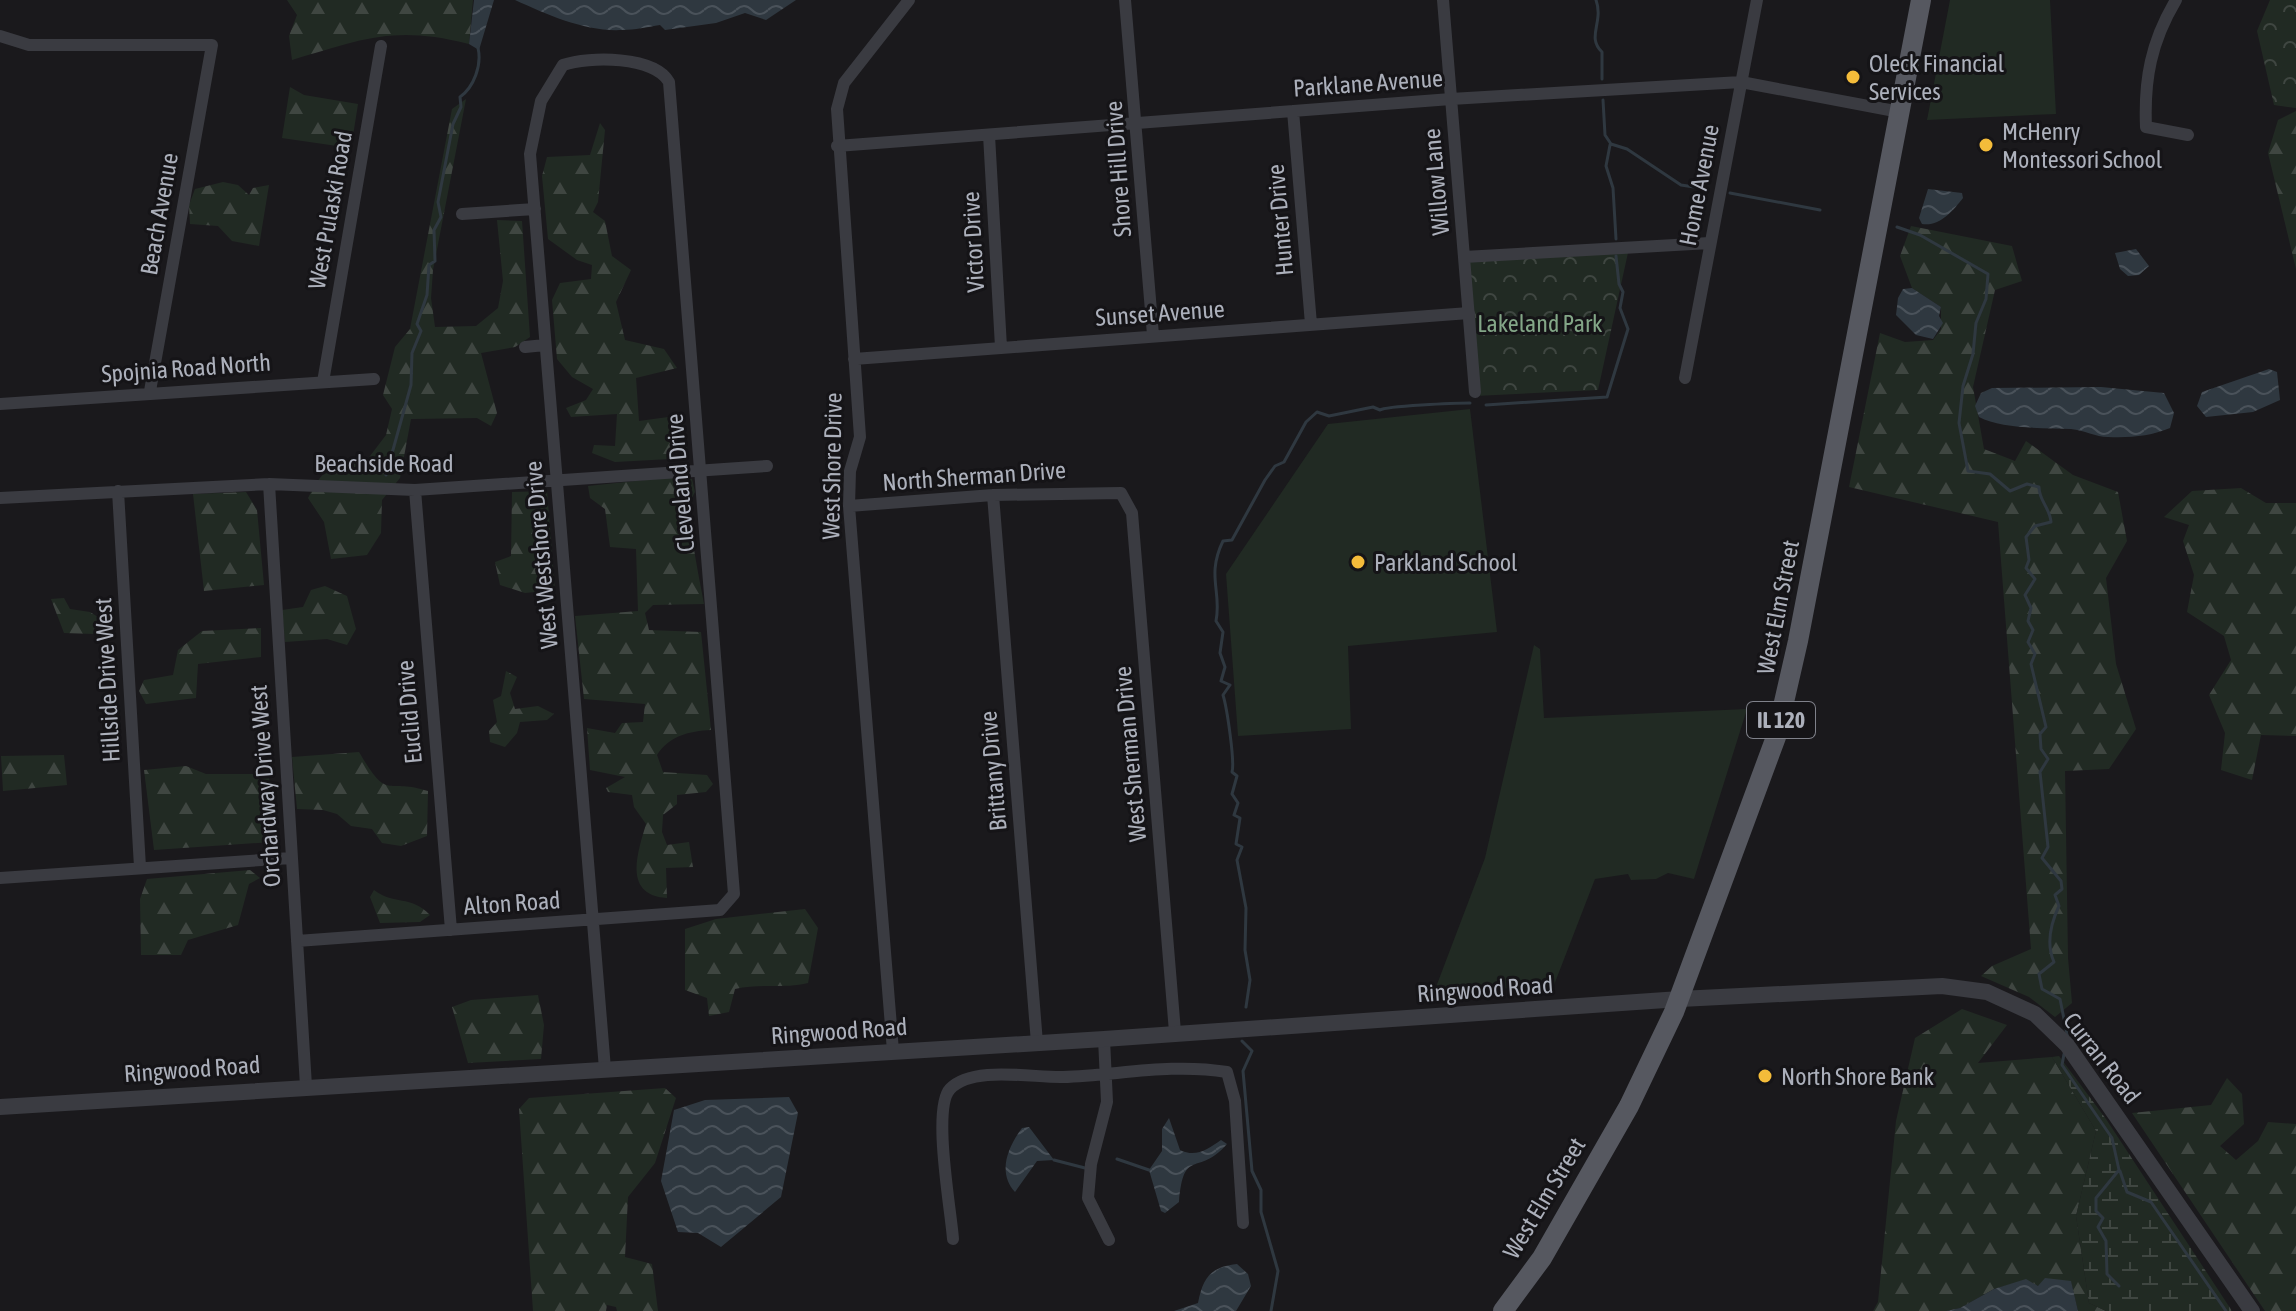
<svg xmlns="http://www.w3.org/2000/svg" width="2296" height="1311" font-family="'Asap Condensed',sans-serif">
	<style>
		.grass { fill: #212a23 }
		.forest { fill: url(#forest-firs) }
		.wetland { fill: url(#wetland-marsh) }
		.park { fill: url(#park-crowns) }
		.water { fill: url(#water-waves) }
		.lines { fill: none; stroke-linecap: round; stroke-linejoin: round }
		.stream { stroke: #2f3840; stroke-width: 3 }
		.minor { stroke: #3a3b41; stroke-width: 12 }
		.tertiary { stroke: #3a3b41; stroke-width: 16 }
		.primary { stroke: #565860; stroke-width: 20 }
		.poi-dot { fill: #f4bc3a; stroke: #151417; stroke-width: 3 }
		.labels { text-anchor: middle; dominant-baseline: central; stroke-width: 6; stroke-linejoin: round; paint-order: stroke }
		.shield { fill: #151417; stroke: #7f818a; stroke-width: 2 }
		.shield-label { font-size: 22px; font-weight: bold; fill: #acb0bb }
		.poi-label { font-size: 24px; fill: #acb0bb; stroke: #151417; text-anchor: start }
		.street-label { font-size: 24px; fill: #acb0bb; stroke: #151417 }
		.park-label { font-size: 24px; fill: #83a687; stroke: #151417 }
	</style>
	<defs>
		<pattern id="forest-firs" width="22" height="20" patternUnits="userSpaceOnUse" patternTransform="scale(2)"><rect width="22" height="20" fill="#212a23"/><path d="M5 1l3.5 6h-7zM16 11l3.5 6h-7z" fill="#3f4641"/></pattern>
		<pattern id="wetland-marsh" width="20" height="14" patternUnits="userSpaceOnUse" patternTransform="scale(2)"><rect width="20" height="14" fill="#212a23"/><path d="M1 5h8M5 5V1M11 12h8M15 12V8" fill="none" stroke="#3f4641"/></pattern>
		<pattern id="park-crowns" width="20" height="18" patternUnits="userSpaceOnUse" patternTransform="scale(2)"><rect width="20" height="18" fill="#212a23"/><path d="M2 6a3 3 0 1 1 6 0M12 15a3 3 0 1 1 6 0" fill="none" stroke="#3f4641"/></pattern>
		<pattern id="water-waves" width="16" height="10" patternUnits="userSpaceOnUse" patternTransform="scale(2)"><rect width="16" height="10" fill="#2f3840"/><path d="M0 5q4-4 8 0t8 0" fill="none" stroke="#4a525a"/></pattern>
	</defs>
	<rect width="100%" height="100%" fill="#1a191c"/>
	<path class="grass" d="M1950 0H2050L2056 114 1927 120Z
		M1470 409 1497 632 1348 646 1351 729 1238 736 1226 574 1328 424Z
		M1534 645 1540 649 1544 718 1747 709 1694 879 1668 873 1656 879 1631 880 1628 874 1595 879 1554 985 1437 993 1436 987 1485 858Z"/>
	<path class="forest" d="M287 0H473L469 44C394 25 363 39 292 60L289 36 297 15Z
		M290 87 304 95 358 104 351 148 282 138Z
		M466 99 433 270 431 298 435 327 476 326 498 308 503 281 497 220 522 221 530 337 515 347 481 353 497 413 491 426 477 418 411 419 400 478 382 500 381 533 367 555 331 559 324 522 308 498C325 466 332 462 367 460L386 435 392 409 383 395 395 347 410 329 452 109Z
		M2296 111V269L2268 153 2278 120Z
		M600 123 605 130 598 202 593 212 605 221 612 256 631 270 616 302 625 340 664 349 677 368 636 378 639 421 683 415 688 458 615 462 592 453 594 445 615 446 617 414 571 417 566 408 586 400 593 389 572 377 557 359 552 300 560 283 591 279 592 265 577 260 548 239 542 176 547 157 590 155Z
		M223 182 238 185 249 195 253 188 269 185 259 246 232 241 218 226 190 224 189 205 195 189Z
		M1911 226 2012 246 2022 281 1995 290 1973 387 1984 449 2015 461 2026 441 2073 475 2118 492 2127 541 2106 578 2116 664 2136 729 2109 769 2065 771 2068 958 2072 1003 2055 1017 2029 997 1981 976 1992 966 2031 949 1998 522 1849 487 1880 333 1905 342 1933 340 1941 329V307L1912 288 1900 256Z
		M683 476 692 479 695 492C683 510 700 579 704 604L653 605 645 613 649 630 701 632 711 730C689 731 669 736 657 755L663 772 707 775 713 784 706 792 677 795V804L663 815 662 832 667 845 689 842 693 867 666 868 667 898C622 895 638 852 646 824L634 807 632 795 608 792 606 788 625 777 590 770 587 728 615 733 622 723 643 722 645 704 584 699 575 616 638 611 636 549 610 547 605 509 590 498 588 486Z
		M2241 488 2266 503H2296V736L2261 735 2252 780 2221 770 2225 733 2209 695 2231 660 2224 636 2187 612 2194 575 2183 541 2189 525 2164 517 2192 491Z
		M547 491 555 590 525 593 500 585 495 562 511 556 512 492Z
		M246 492 257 510 264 585 204 591 193 494Z
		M325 586 347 596 356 629 347 645 327 639 285 642 282 610 303 607 311 590Z
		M64 598 70 609 90 612 109 624 94 634 64 633 51 599Z
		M261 628V657L198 664 196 698 146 704 139 691 144 680 173 675 178 650 202 631Z
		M506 671 517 677 510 693 515 709 538 706 554 714 547 720 520 722 517 733 505 747 490 742 489 731 497 722 493 700 501 696Z
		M359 752C389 803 384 777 428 791L427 836 401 846 382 843 372 829 351 826 337 814 323 810 297 809 292 757Z
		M64 755 67 785 3 791 1 756Z
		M186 766 206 774H269L272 842 154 850 144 770Z
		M250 870 260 878 249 884 238 925 188 940 181 955H141L140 899 147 879Z
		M374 890C393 905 411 895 430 915L420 922 380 923 370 897Z
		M805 909 818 928 808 983C783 989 760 983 735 989L729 1012 709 1016 707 998 685 990V929L716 919Z
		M538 995 544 1025 541 1059 468 1063 452 1007 471 1000Z
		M1962 1009 2007 1025 1978 1063 2052 1057 2096 1131 2076 1216 2089 1303 2106 1311H2078L2071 1282 2038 1286 2026 1280 1994 1289 1960 1308 1946 1311H1873L1878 1302 1896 1121 1915 1038Z
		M2227 1078 2242 1094 2244 1124 2220 1146 2236 1160 2258 1141 2268 1122 2296 1124V1311H2265L2132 1113 2211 1105Z
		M665 1088 676 1098 655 1163 628 1197 625 1257 652 1264 658 1311H617L616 1307 607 1305 606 1311H533L519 1109 529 1098Z"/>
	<path class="wetland" d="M2059 1056 2106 1119 2232 1311H2106L2089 1303 2076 1216 2096 1131 2052 1057Z"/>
	<path class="park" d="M2270 0H2296V108L2274 105 2257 31Z
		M1629 248 1598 390 1475 396 1464 257Z"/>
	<path class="water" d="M474 0H494L479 50 469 44Z
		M515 0H796L766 20 745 13 716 23 665 30 660 25C647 27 635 30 622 30 586 32 548 15 515 0Z
		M1928 189 1962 193 1963 198C1953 211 1939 227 1922 224L1919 218Z
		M2136 249 2149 266 2139 275 2128 276 2120 269 2115 253Z
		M1912 288 1941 307 1939 316 1943 323 1933 339 1916 335 1896 315 1898 298 1903 289Z
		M2269 369 2277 372 2280 400 2253 412 2206 417 2197 406 2202 392Z
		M2101 387 2164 393 2174 413 2170 428C2151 436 2130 438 2108 437 2096 437 2084 430 2071 429 2044 428 2001 429 1979 417L1975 406 1981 393 1992 388Z
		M789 1097 798 1113 781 1197 721 1247 698 1233 678 1232 661 1181 674 1110 705 1100Z
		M1169 1118 1180 1150C1196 1158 1208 1149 1221 1140L1227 1144C1197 1178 1184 1146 1179 1202L1165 1213 1161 1211 1149 1170 1162 1151V1129Z
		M1029 1127 1054 1160 1037 1161 1015 1192C997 1172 1008 1147 1022 1128Z
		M1237 1264 1248 1274 1251 1286 1236 1311H1174L1198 1303C1203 1278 1210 1267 1237 1264Z
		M2045 1278 2071 1281 2078 1311H1946L1960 1308 1994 1289 2026 1279 2038 1286Z"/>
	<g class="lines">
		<path class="stream" d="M1596 0C1604 22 1586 37 1602 52V79
			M1603 100 1605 135 1611 144 1627 149 1681 185 1707 189
			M1610 145 1606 166 1613 188 1616 239
			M1730 193 1820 210
			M1897 227 1920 235 1988 274 1986 299 1976 323 1973 354 1963 386 1959 423 1968 471 1990 474 2010 491 2027 484 2039 487C2039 501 2050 508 2051 522L2035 526 2026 537 2029 560 2026 568 2035 579 2025 595 2031 608 2028 621 2033 630 2028 642 2035 654 2031 664 2046 727 2040 734 2041 749 2048 759 2040 772 2048 847 2042 858 2061 881 2062 889 2055 895 2059 906C2051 923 2046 944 2054 962L2039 974 2042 989 2060 999 2068 1039
			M1486 405 1607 397 1628 329 1620 308 1623 292 1619 284 1616 256
			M386 475 411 385 412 353 421 331 417 324 427 295 429 265 435 261 434 230 441 217 438 202 453 124 461 107 460 97C474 87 482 65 478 48
			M1246 1007 1250 980 1245 950 1246 908 1237 860 1242 847 1236 844 1240 818 1234 815 1238 803 1232 794 1237 776 1232 772C1235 762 1227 708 1223 695L1230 685 1221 681 1225 667 1220 653 1223 632 1216 621C1222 592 1206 576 1223 541L1232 540 1265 480 1275 466 1284 462 1306 422 1317 412 1329 416 1373 407 1380 410C1386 406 1455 403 1470 403
			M1242 1041 1252 1051 1243 1071 1252 1171 1261 1190V1212L1278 1271 1271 1311
			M2064 1054 2062 1065 2112 1138 2119 1170 2096 1198V1211L2103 1218 2098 1227 2106 1241 2107 1274 2119 1286
			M1117 1159 1149 1170
			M1054 1160 1085 1168
			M2120 1171 2127 1192 2151 1202 2226 1311"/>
		<path class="minor" d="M1125 0 1153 335
			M1443 0 1475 392
			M2176 0C2151 42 2144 79 2146 127L2188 135
			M0 36 29 45H212L150 391
			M1293 111 1311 324
			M989 135 1001 347
			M837 146 1451 99 1741 82 1900 112
			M462 214 535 209
			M1464 257 1710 243
			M525 347 545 345
			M854 359 1469 313
			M1685 378 1757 0
			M323 382 381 46
			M0 404 374 379
			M269 484 306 1086
			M415 490 451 930
			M118 491 140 867
			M993 495 1037 1043
			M0 498 269 484 415 490 767 466
			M849 506 993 495 1121 493 1132 513 1175 1032
			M0 878 291 858
			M297 941C438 931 579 920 720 910L734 894 669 82C655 56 589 56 563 65L541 101 530 154 605 1069
			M1104 1039 1107 1102 1091 1164 1088 1198 1109 1240
			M893 1051 849 506 850 471 860 437 837 109 844 83 909 0
			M953 1239C951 1210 932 1108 950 1089 972 1065 1034 1078 1063 1077 1119 1075 1171 1063 1227 1072L1235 1101 1243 1223"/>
		<path class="tertiary" d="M0 1107 1104 1039 1680 999 1942 986 1987 992 2035 1014 2067 1045 2252 1311"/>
		<path class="primary" d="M1503 1311 1542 1258 1629 1106 1674 1012 1776 737 1798 641 1921 0"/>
	</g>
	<g class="poi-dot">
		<circle cx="1853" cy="77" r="8"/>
		<circle cx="1986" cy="145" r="8"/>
		<circle cx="1358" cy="562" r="8"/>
		<circle cx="1765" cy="1076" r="8"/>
	</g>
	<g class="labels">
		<rect class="shield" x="1747" y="702" width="68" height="36" rx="6"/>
		<g class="shield-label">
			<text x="1781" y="720">IL 120</text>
		</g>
		<g class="poi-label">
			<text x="1869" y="63">Oleck Financial<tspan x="1869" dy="28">Services</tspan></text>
			<text x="2002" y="131">McHenry<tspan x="2002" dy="28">Montessori School</tspan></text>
			<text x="1374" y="562">Parkland School</text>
			<text x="1781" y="1076">North Shore Bank</text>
		</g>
		<g class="street-label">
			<text transform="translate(1368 83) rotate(-4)">Parklane Avenue</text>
			<text transform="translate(1118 169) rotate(-94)">Shore Hill Drive</text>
			<text transform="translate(1436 182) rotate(-95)">Willow Lane</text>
			<text transform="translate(1699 185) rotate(-79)">Home Avenue</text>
			<text transform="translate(330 210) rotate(-80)">West Pulaski Road</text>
			<text transform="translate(159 214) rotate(-80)">Beach Avenue</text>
			<text transform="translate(1280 220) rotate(-95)">Hunter Drive</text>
			<text transform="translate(973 242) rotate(-93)">Victor Drive</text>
			<text transform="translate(1160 313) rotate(-4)">Sunset Avenue</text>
			<text transform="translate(186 368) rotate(-4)">Spojnia Road North</text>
			<text x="384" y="463">Beachside Road</text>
			<text transform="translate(832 466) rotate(-89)">West Shore Drive</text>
			<text transform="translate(974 476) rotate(-4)">North Sherman Drive</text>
			<text transform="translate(680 483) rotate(-95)">Cleveland Drive</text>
			<text transform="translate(541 555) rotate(-95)">West Westshore Drive</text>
			<text transform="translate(1778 607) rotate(-79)">West Elm Street</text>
			<text transform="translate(107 680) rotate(-93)">Hillside Drive West</text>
			<text transform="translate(409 712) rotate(-95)">Euclid Drive</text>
			<text transform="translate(1130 754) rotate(-95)">West Sherman Drive</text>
			<text transform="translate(993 771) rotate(-95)">Brittany Drive</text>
			<text transform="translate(265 786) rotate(-94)">Orchardway Drive West</text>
			<text transform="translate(512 903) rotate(-4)">Alton Road</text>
			<text transform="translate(1485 989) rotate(-4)">Ringwood Road</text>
			<text transform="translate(839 1031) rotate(-4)">Ringwood Road</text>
			<text transform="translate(2102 1058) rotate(52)">Curran Road</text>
			<text transform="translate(192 1069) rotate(-4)">Ringwood Road</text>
			<text transform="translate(1544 1198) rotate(-59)">West Elm Street</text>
		</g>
		<g class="park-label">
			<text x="1540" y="323">Lakeland Park</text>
		</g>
	</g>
</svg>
